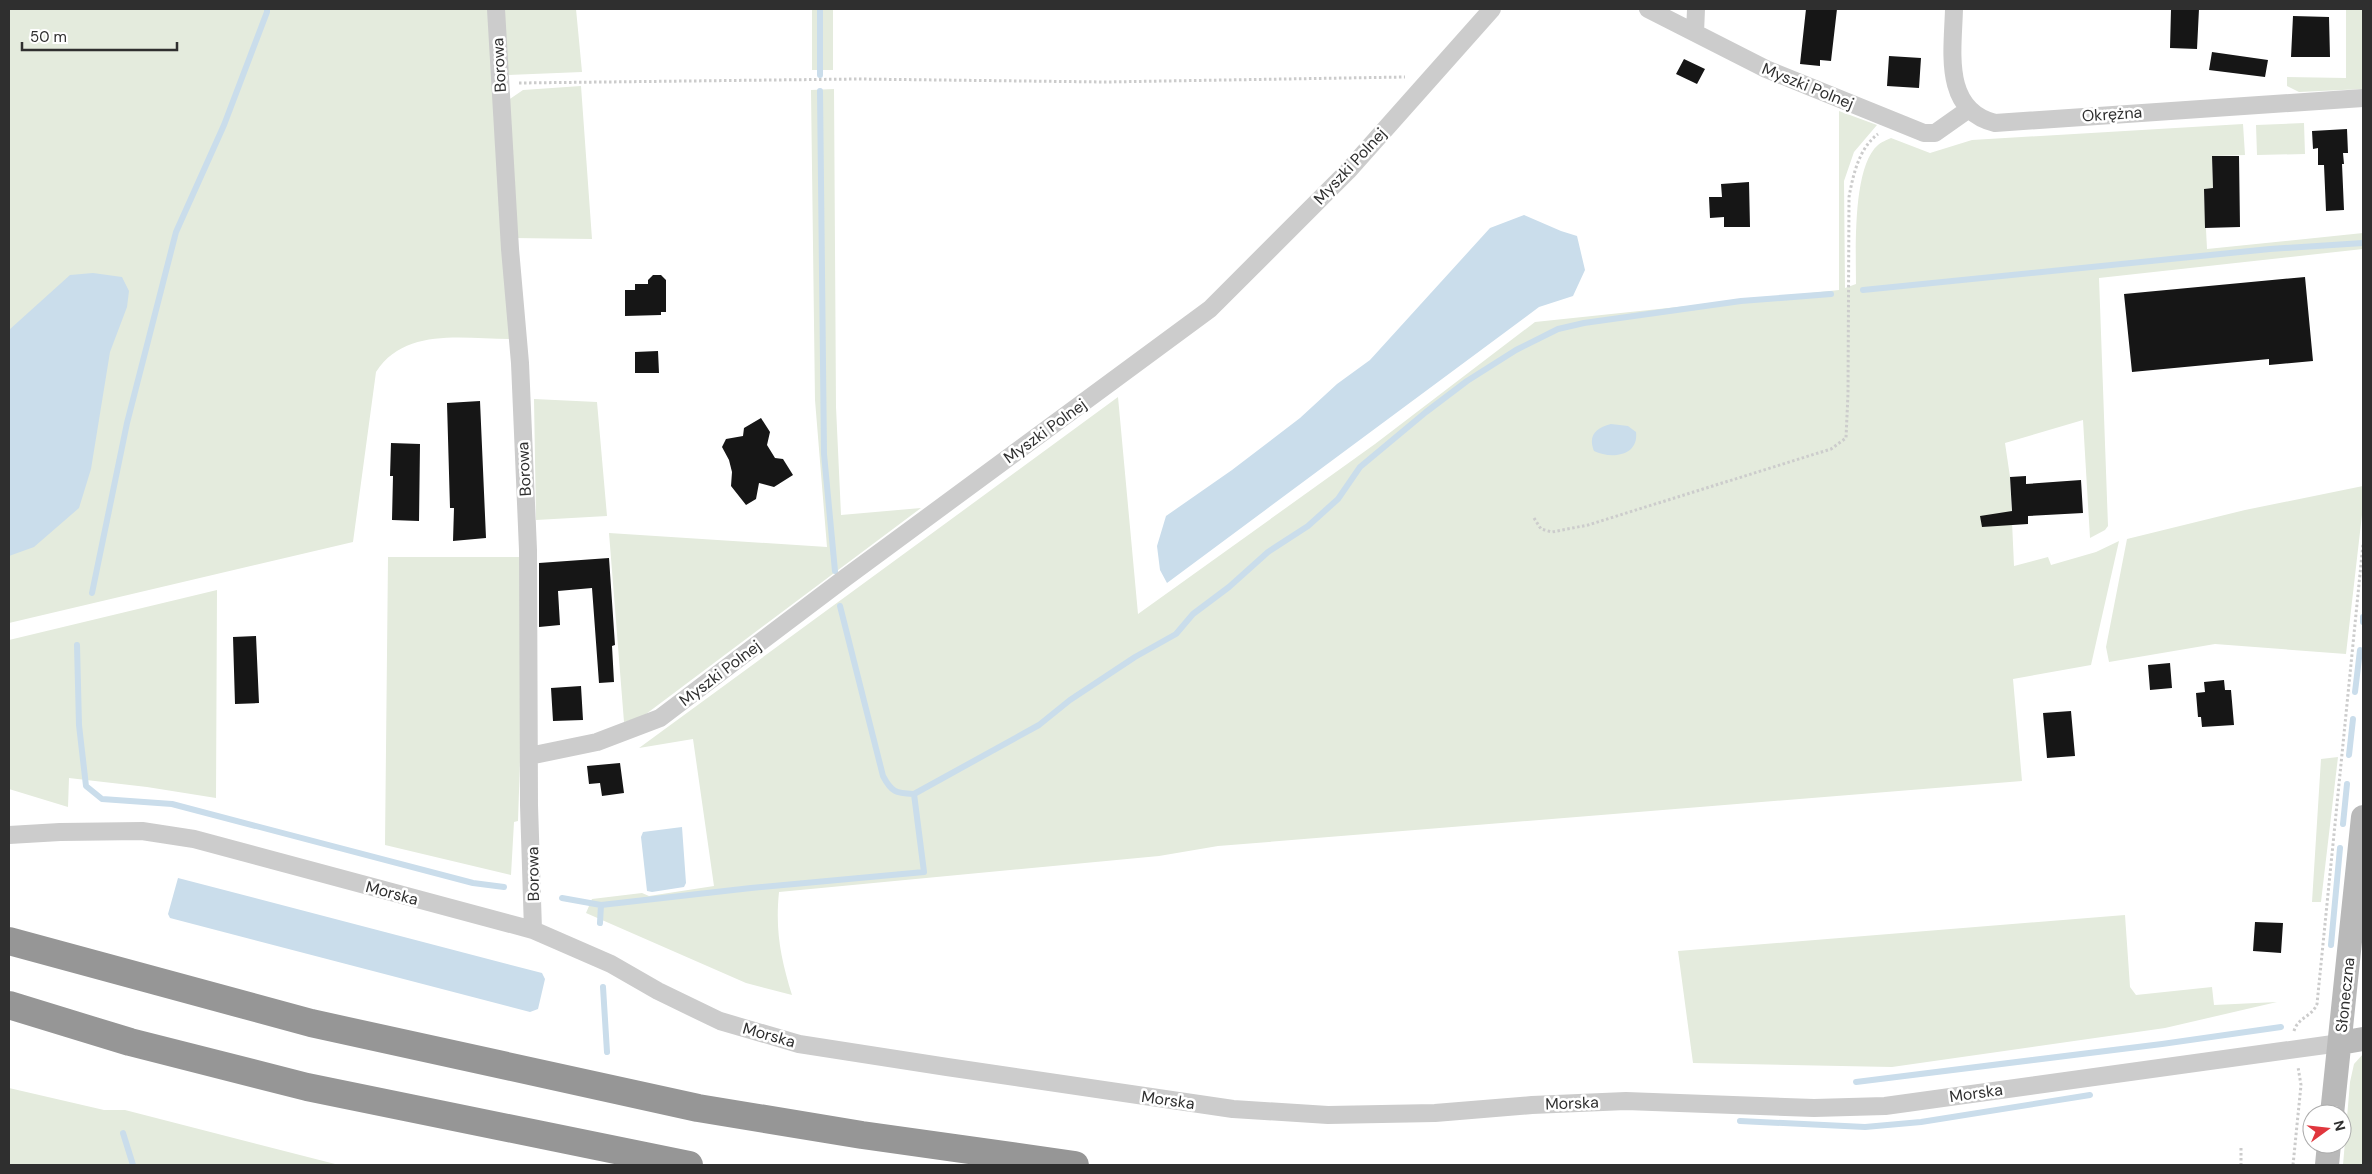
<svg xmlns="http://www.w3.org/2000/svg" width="2372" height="1174" font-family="'DM Sans',sans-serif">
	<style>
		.green { fill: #e4ebdd }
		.water { fill: #caddeb }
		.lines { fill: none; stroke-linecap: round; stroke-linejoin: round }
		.stream { stroke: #caddeb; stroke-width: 6 }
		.building { fill: #161616 }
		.path { stroke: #ccc; stroke-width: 3; stroke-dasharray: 2.5 2.5; stroke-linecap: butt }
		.minor { stroke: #ccc; stroke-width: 18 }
		.secondary { stroke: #b9b9b9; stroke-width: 24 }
		.motorway { stroke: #969696; stroke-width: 28 }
		.labels { text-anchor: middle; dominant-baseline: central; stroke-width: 5; stroke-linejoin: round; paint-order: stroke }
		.street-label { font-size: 16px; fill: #2f2f2f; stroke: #fff }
	</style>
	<rect width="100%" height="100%" fill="#fff"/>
	<path class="green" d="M9 9H489L510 339C463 339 405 327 376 372L353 542 9 623Z
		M504 9H576L582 72 507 75Z
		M812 9H833V70H812Z
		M2346 9H2363V89L2299 92 2287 86V77L2346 78Z
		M581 86 592 239 513 238 507 101 523 90Z
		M834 89 836 407 841 515 921 508 642 717 624 722 609 533 827 547 815 400 811 90Z
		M1839 111 1877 125 1854 152 1844 181 1845 288 1856 284C1856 252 1852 167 1878 145 1881 142 1887 140 1891 138L1930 153 1972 140 2243 124 2245 155 2212 156 2213 188 2204 189 2207 249 2363 233V249L2099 278 2108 526 2105 530 2090 538 2083 420 2005 443 2010 477 2014 566 2048 557 2051 565 2096 552 2119 541 2091 665 2013 679 2022 781 1218 846 1159 856 779 892C775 931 781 959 792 995L746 983 586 913 592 899 642 893 649 896 714 886 693 739 639 748 1118 397 1138 614 1375 444 1535 322 1839 290Z
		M2304 123 2305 154 2257 155 2256 125Z
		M534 399 597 402 607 516 536 520Z
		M2363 486V506L2346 654 2215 644 2109 662 2106 647 2127 539 2245 510Z
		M388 557H520L523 672 518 821 514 822 511 875 385 845Z
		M217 590 216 798 147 787 69 778 68 807 9 789V640Z
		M2338 757 2321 902H2312L2321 759Z
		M2125 915 2130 987 2136 995 2212 987 2214 1005 2277 1002 2165 1028 1892 1067 1693 1063 1678 951Z
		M2363 1054V1165H2343L2350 1082 2354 1064Z
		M9 1088 104 1110H125L339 1165H9Z"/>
	<path class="water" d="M1524 215 1561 231 1577 236 1585 270 1573 296 1539 307 1167 583 1160 570 1157 546 1166 516 1232 470 1300 418 1337 384 1370 360 1490 228Z
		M93 273 122 277 129 291 127 307 110 352 91 469 79 508 34 547 9 556V330L70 275Z
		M1611 424 1628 426 1636 432C1639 457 1610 459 1594 451 1588 436 1595 428 1611 424Z
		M682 827 686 883 684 887 652 892 647 891 641 837 643 832Z
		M178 878 542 973 545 979 538 1009 530 1012 170 918 168 914Z"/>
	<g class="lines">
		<path class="stream" d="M820 9V75
			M820 91 824 454 835 571
			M1863 290 2270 249 2363 243
			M92 593 127 423 176 232 224 125 267 12V9
			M840 606 883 776C892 793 896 793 914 794L1039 725 1070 700 1135 657 1176 634 1193 614 1229 587 1268 552 1308 526 1338 499 1360 467 1426 412 1467 381 1516 350 1558 329 1584 323 1741 301 1831 294
			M2363 622V617
			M77 645 79 725 86 786 102 799 172 804 473 883 504 887
			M2355 692 2360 650
			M2349 755 2353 719
			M2343 824 2347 784
			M562 898 601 905
			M600 923 601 905 751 888 924 872 914 794
			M2331 945 2340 848
			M603 987 607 1052
			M1856 1082 2162 1044 2281 1027
			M1740 1121 1865 1127 1921 1122 2090 1095
			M123 1133 133 1165"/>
	</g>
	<path class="building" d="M1806 9H1837L1831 61 1820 60V66L1800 64Z
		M2171 9H2199L2197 49 2170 48Z
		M2293 16 2329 17 2330 57H2291Z
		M2212 52 2268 60 2265 77 2209 70Z
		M1889 56 1921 58 1919 88 1887 86Z
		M1684 59 1705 69 1697 84 1676 74Z
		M2347 129 2348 153H2343L2344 164H2342L2344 210 2326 211 2324 165H2318V148L2313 149 2312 131Z
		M2212 156H2239L2240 227 2205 228 2204 189 2213 188Z
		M1749 182 1750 227H1724V217L1710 218 1709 197H1722L1721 184Z
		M653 275H661L666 280V312H661V315L625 316V290H635V284H648V280Z
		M2305 277 2313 361 2269 365V359L2132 372 2124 294Z
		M658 351 659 373H635V352Z
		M480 401 486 538 453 541 454 508H450L447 403Z
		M761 418 770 432 767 445 775 458 783 459 793 475 774 487 759 483 756 499 746 505 731 486 732 472 729 460 722 447 726 439 743 436 744 428Z
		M391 443 420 444 419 521 392 520 393 476H390Z
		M2026 476V484L2081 480 2083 513 2028 516V524L1982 527 1980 516 2012 511 2010 477Z
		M609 558 615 645 612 646 614 682 599 683 592 588 558 591 560 625 539 627V563Z
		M256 636 259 703 235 704 233 637Z
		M2170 663 2172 688 2150 690 2148 665Z
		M2224 680 2225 690H2231L2234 725 2202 727 2201 717H2198L2196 693 2205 692 2204 682Z
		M581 686 583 720 553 721 551 688Z
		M2071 711 2075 756 2047 758 2043 713Z
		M620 763 624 793 602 796 600 783 589 784 587 766Z
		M2255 922 2283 923 2281 953 2253 951Z"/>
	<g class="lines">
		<path class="path" d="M519 83 858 79 1105 82 1405 77
			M1534 518 1541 529 1552 532 1588 525 1831 449 1846 438 1848 394 1849 197C1853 175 1859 148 1878 134
			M2294 1031C2298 1017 2312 1017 2317 1004L2363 544
			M2241 1148V1165
			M2293 1165 2301 1085 2298 1067"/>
		<path class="minor" d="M496 9 510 249 520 363 528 550 529 805 533 930
			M1648 9 1766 69 1924 133H1935L1969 109
			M1954 9C1953 50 1942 110 1995 123L2363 98
			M1695 33 1696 9
			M529 756 597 742 660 718 845 578 1210 309 1348 171 1492 9
			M9 835 60 832 142 831 194 839 533 930 611 964 658 991 720 1021 799 1044 947 1067 1233 1109 1328 1115 1435 1113 1532 1105 1626 1101 1814 1108 1885 1106 2340 1043"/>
		<path class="secondary" d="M2340 1043 2363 1039
			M2332 1114 2363 817
			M2327 1165 2329 1144"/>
		<path class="motorway" d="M9 941 311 1023 698 1108 862 1135 1075 1165
			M9 1005 130 1042 307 1087 689 1165"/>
	</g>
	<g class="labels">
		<g class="street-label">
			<text transform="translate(499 65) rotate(-93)">Borowa</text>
			<text transform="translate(1808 86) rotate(22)">Myszki Polnej</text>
			<text transform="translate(2112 114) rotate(-4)">Okrężna</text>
			<text transform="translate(1350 166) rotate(-47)">Myszki Polnej</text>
			<text transform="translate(1045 431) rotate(-36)">Myszki Polnej</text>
			<text transform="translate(524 469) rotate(-93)">Borowa</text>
			<text transform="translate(720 673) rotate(-37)">Myszki Polnej</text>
			<text transform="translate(533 874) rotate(-91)">Borowa</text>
			<text transform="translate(392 893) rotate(15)">Morska</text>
			<text transform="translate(2345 995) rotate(-84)">Słoneczna</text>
			<text transform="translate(769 1035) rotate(16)">Morska</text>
			<text transform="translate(1976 1093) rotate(-8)">Morska</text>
			<text transform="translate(1168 1100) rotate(8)">Morska</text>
			<text transform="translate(1572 1103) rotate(-2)">Morska</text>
		</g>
	</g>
	<rect width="2372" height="1174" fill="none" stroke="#2f2f2f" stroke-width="20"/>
	<g transform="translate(2327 1129) rotate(75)"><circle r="24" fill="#ffffff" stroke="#acacac"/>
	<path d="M0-4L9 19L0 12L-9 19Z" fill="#e0363d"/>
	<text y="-8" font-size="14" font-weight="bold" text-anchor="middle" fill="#2f2f2f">N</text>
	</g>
	<path d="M22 42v8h155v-8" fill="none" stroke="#2f2f2f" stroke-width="2.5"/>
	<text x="30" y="42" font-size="15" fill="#2f2f2f" stroke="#ffffff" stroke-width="4" paint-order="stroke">50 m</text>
</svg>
